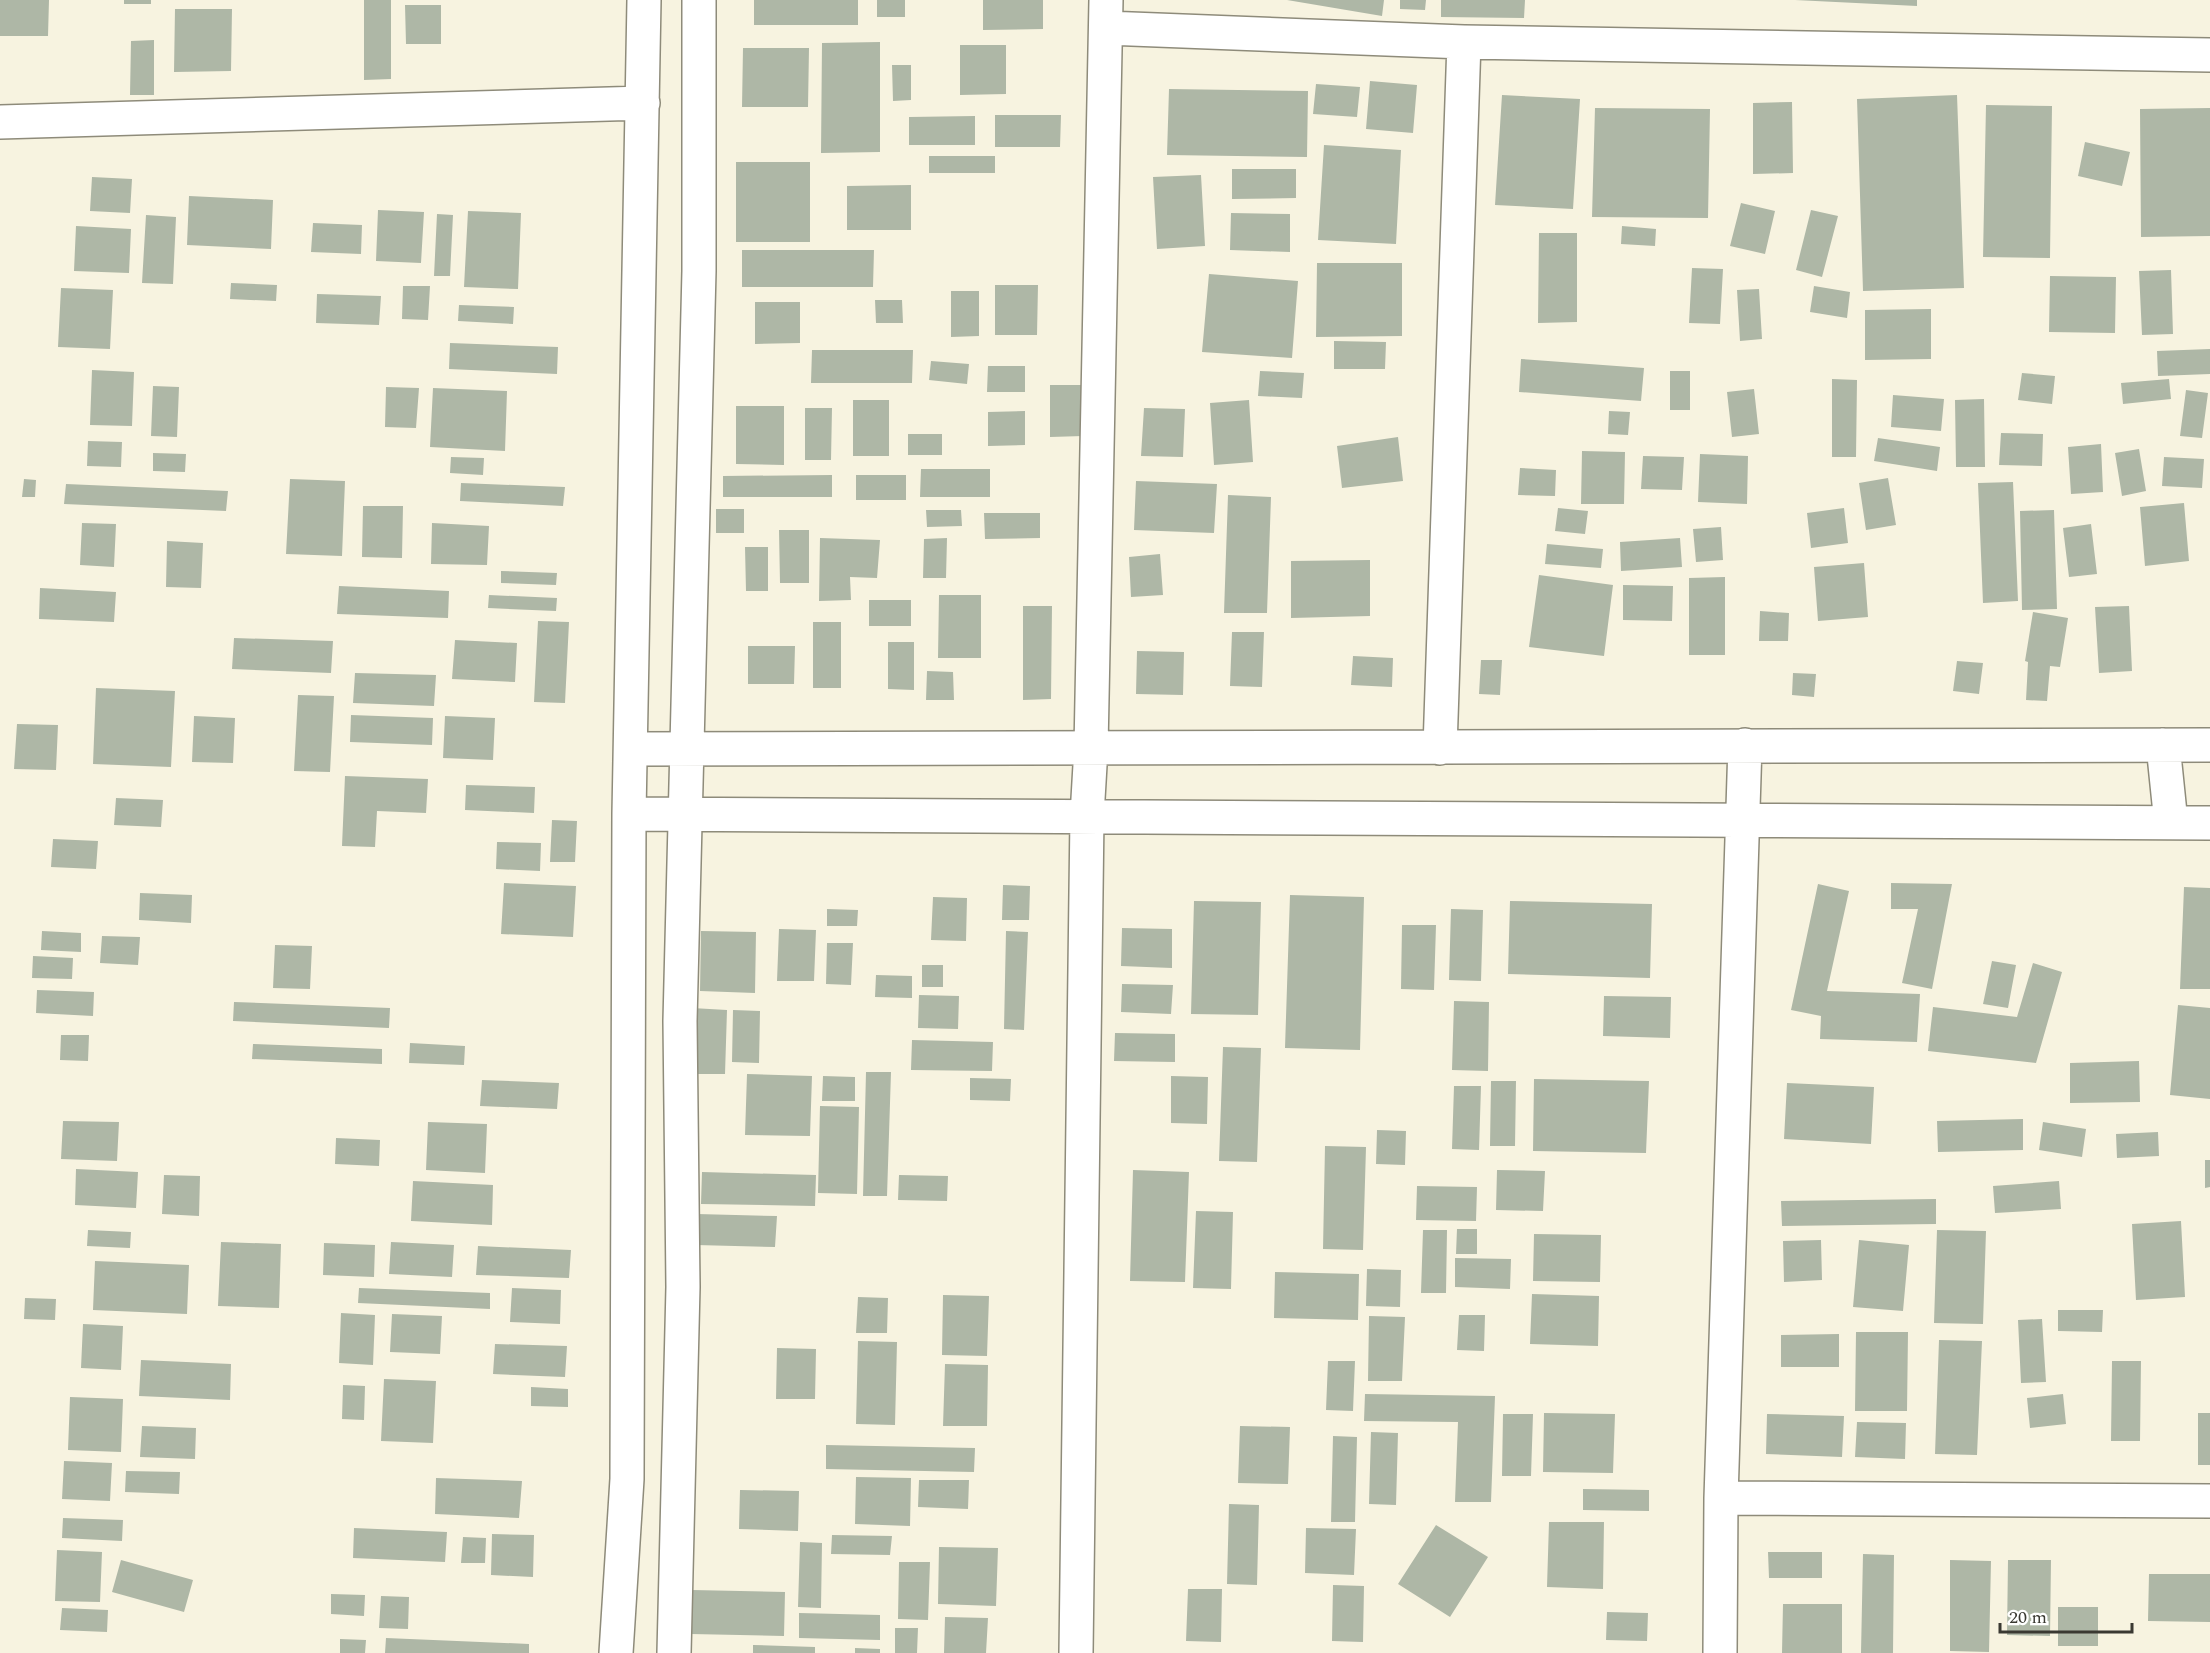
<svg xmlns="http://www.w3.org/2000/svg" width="2210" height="1653" font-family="Spectral,serif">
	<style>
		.building { fill: #aeb7a6 }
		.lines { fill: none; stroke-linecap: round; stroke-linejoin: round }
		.minor-casing { stroke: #8e8b7a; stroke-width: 36 }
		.minor { stroke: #fff; stroke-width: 33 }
	</style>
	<rect width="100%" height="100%" fill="#f7f3e0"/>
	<path class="building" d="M0 0H49L48 36H0Z
		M124 0H151V4H124Z
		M364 0H391V79L364 80Z
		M754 0H858V25H754Z
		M877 0H905V17H877Z
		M983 0H1043V29L983 30Z
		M1287 0H1384L1382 16Z
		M1400 0H1426L1425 10 1400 9Z
		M1441 0H1525L1524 18 1441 17Z
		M1795 0H1917V6Z
		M405 5H441V44H406Z
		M175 9H232L231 71 174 72Z
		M154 40V95H130L131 41Z
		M880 42V152L821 153 822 43Z
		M960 45H1006V94L960 95Z
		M743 48H809L808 107H742Z
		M892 65H911V100L893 101Z
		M1370 81 1417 85 1413 133 1366 129Z
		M1316 84 1360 87 1357 117 1313 114Z
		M1169 89 1308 91 1307 157 1167 155Z
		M1502 95 1580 99 1573 209 1495 205Z
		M1957 95 1964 288 1863 291 1857 99Z
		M1792 102 1793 173 1753 174V103Z
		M1986 105 2052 106 2050 258 1983 257Z
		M1595 108 1710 109 1708 218 1592 217Z
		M2210 108V236L2141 237 2140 109Z
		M995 115H1061L1060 147H995Z
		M975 116V145H909V117Z
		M2085 142 2130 152 2122 186 2078 176Z
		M1324 145 1401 150 1396 244 1318 240Z
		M929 156H995V173H929Z
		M736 162H810V242H736Z
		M1232 169H1296V198L1232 199Z
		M1201 175 1205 246 1157 249 1153 177Z
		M92 177 132 179 130 213 90 211Z
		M911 185V230H847V186Z
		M189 196 273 200 271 249 187 245Z
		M1741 203 1775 211 1765 254 1730 246Z
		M378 210 424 212 421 263 376 261Z
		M1811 210 1838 216 1822 277 1796 270Z
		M468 211 521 213 518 289 464 287Z
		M1231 213 1290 214V252L1230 250Z
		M437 214 453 215 450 276H434Z
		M146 215 176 217 173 284 142 283Z
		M313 223 362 225 361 254 311 252Z
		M76 226 131 229 129 273 74 271Z
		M1622 226 1656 229 1655 246 1621 244Z
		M1539 233H1577V322L1538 323Z
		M742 250H874L873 287H742Z
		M1317 263H1402V336L1316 337Z
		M1692 268 1723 269 1720 324 1689 323Z
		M2171 270 2173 334 2142 335 2139 271Z
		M1209 274 1298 281 1292 358 1202 352Z
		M2050 276 2116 277 2115 333 2049 332Z
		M231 283 277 285 276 301 230 299Z
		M995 285H1038L1037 335H995Z
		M403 286H430L428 320 402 319Z
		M1814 286 1850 292 1847 318 1810 312Z
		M61 288 113 290 110 349 58 347Z
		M1759 289 1762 339 1740 341 1737 290Z
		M951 291H979V336L951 337Z
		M317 294 381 296 379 325 316 323Z
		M875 300H902L903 323H876Z
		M755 302H800V343L755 344Z
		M459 305 514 307 513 324 458 321Z
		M1931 309V359L1865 360V310Z
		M1334 341 1386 342 1385 369H1334Z
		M450 343 558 347 557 374 449 369Z
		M2210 349V374L2158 376 2157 351Z
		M812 350H913L912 383H811Z
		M1521 359 1644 368 1641 401 1519 392Z
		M931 361 969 364 967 384 929 380Z
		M988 366H1025V392H987Z
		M92 370 134 372 132 426 90 425Z
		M1260 371 1304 373 1302 398 1258 396Z
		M1670 371H1690V410H1670Z
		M2022 373 2055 376 2052 404 2018 400Z
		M1832 379 1857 380 1856 457H1832Z
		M2169 379 2171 399 2123 404 2121 383Z
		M1050 385H1082L1083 436 1050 437Z
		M153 386 179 387 177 437 151 436Z
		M386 387 419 388 416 428 385 427Z
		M433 388 507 391 505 451 430 447Z
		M1754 389 1759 434 1732 437 1727 392Z
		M2186 390 2208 393 2202 438 2180 436Z
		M1893 395 1944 399 1941 431 1891 427Z
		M1984 399 1985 467H1956L1955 400Z
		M853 400H889V456H853Z
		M1249 400 1253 462 1214 465 1210 403Z
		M736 406H784V465L736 464Z
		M805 408H832L831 460H805Z
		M1144 408 1185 409 1183 457 1141 456Z
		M1025 411V445L988 446V412Z
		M1609 411 1630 412 1628 435 1608 434Z
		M2001 433 2043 434 2042 466 1999 465Z
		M908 434H942V455H908Z
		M1398 437 1403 481 1342 488 1337 446Z
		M1878 438 1940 447 1937 471 1874 461Z
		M88 441 122 442 121 467 87 466Z
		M2101 444 2103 492 2071 494 2068 447Z
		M2139 449 2146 491 2122 496 2115 453Z
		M1582 451 1625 452 1624 504H1581Z
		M153 453 186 454 185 472 153 471Z
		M1700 454 1748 456 1747 504 1698 502Z
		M1643 456 1684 457 1682 490 1641 489Z
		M451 457 484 458 483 475 450 473Z
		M2164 457 2204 459 2202 488 2162 486Z
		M1520 468 1556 470 1555 496 1518 495Z
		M921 469H990V497H920Z
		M832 475V497H723V476Z
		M856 475H906V500H856Z
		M1888 478 1896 525 1866 530 1859 483Z
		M24 479 36 480 35 497H22Z
		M290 479 345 481 342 556 286 554Z
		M1136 481 1217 484 1214 533 1134 530Z
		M2013 482 2018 601 1983 603 1978 483Z
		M461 483 565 487 563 506 460 501Z
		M66 484 228 491 226 511 64 504Z
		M1228 495 1271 497 1267 613H1224Z
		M2184 503 2189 561 2145 566 2140 507Z
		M363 506H403L402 558 362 557Z
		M1558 508 1588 511 1585 534 1555 531Z
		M1844 508 1848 543 1811 548 1807 513Z
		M716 509H744V533H716Z
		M926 510H961L962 526 927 527Z
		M2054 510 2057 609 2022 610 2020 511Z
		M984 513H1040V538L985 539Z
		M82 523 116 524 114 567 80 565Z
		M432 523 489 526 487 565 431 564Z
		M2091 524 2097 574 2069 577 2063 528Z
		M1721 527 1723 560 1696 562 1693 529Z
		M779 530H809V583H780Z
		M820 538 880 540 877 578 850 577 851 600 819 601Z
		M947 538 946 578H923L924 539Z
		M1680 538 1682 567 1621 571 1620 542Z
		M167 541 203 543 201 588 166 587Z
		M1547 544 1603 549 1601 568 1545 564Z
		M745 547H768V591H746Z
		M1160 554 1163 595 1131 597 1129 557Z
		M1370 560V616L1291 618V561Z
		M1864 563 1868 617 1818 621 1814 567Z
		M501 571 557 573 556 585 501 583Z
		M1539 575 1613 585 1604 656 1529 647Z
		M1725 577V655H1689V578Z
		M1623 585 1673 586 1672 621 1623 620Z
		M339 586 449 591 448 618 337 614Z
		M40 588 116 592 114 622 39 619Z
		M489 595 557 598 556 611 488 608Z
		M939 595H981V658H938Z
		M869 600H911V626H869Z
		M1023 606H1052L1051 699 1023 700Z
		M2129 606 2132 671 2099 673 2095 607Z
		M1760 611 1789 613 1788 641H1759Z
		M2033 612 2068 618 2060 667 2050 666 2047 701 2026 700 2028 662 2025 661Z
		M538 621 569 622 565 703 534 702Z
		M813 622H841V688H813Z
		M1232 632H1264L1262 687 1230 686Z
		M234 638 333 641 331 673 232 669Z
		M455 640 517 643 515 682 452 679Z
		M888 642H914V690L888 689Z
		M748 646H795L794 684H748Z
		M1137 651 1184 652 1183 695 1136 694Z
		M1353 656 1393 658 1392 687 1351 685Z
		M1481 660H1502L1500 695 1479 694Z
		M1957 661 1983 663 1979 694 1953 691Z
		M927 671 953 672 954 700H926Z
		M355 673 436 675 434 706 353 703Z
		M1793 673 1816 674 1814 697 1792 695Z
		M96 688 175 691 171 767 93 764Z
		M298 695 334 696 330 772 294 771Z
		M351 715 433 718 432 745 350 742Z
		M194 716 235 718 233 763 192 762Z
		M445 716 495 718 493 760 443 758Z
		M17 724 58 725 56 770 14 769Z
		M345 776 428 779 426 813 377 811 375 847 342 846Z
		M466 785 535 787 534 813 465 810Z
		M116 798 163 800 161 827 114 825Z
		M552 820 577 821 575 862H550Z
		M53 839 98 841 96 869 51 867Z
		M497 842 541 843 540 871 496 869Z
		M504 883 576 886 573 937 501 934Z
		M1891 883 1952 884 1932 989 1902 983 1918 909H1891Z
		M1818 884 1849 891 1827 991 1920 994 1917 1042 1820 1039 1821 1016 1791 1010Z
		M1003 885 1030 886 1029 920H1002Z
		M2184 887 2210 888V989H2180Z
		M140 893 192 895 191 923 139 920Z
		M1290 895 1364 897 1360 1050 1285 1048Z
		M933 897 967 898 966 941 931 940Z
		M1194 901 1261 902 1258 1015 1191 1014Z
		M1510 901 1652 904 1650 978 1508 974Z
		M827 909 858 910 857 926H827Z
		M1451 909 1483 910 1481 981 1449 980Z
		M1402 925H1436L1434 990 1401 989Z
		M1122 928 1172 929V968L1121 966Z
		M779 929 816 930 814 981H777Z
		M42 931 81 933V952L41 950Z
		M701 931 756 932 755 993 700 991Z
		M1006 931 1028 932 1024 1030 1004 1029Z
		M102 936 140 937 138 965 100 963Z
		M827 943H853L851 985 826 984Z
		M275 945 312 946 310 989 273 988Z
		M33 956 73 958 72 979 32 978Z
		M1992 961 2016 965 2008 1008 1983 1004Z
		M2033 963 2062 972 2036 1063 1928 1051 1933 1007 2017 1017Z
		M922 965H943V987H922Z
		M876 975 912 976V998L875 997Z
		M1122 984 1173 985 1171 1014 1121 1012Z
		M37 990 94 992 93 1016 36 1013Z
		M919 995 959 996 958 1029 918 1028Z
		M1604 996 1671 997 1670 1038 1603 1036Z
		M1454 1001 1489 1002 1488 1071 1452 1070Z
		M234 1002 390 1008 389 1028 233 1021Z
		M2178 1005 2210 1008V1099L2170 1095Z
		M692 1008 727 1010 725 1074H690Z
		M733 1010 760 1011 759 1063 732 1062Z
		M1115 1033 1175 1034V1062L1114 1061Z
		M61 1035H89L88 1061 60 1060Z
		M912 1040 993 1042 992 1071 911 1070Z
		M410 1043 465 1046 464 1065 409 1063Z
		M253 1044 382 1049V1064L252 1059Z
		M1223 1047 1261 1048 1257 1162 1219 1161Z
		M2139 1061 2140 1102 2070 1103V1063Z
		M866 1072H891L887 1196H863Z
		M747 1074 812 1076 810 1136 745 1135Z
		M823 1076 855 1077V1101H822Z
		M1171 1076 1208 1077 1207 1124 1171 1123Z
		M970 1078 1011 1079 1010 1101 970 1100Z
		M1534 1079 1649 1081 1646 1153 1533 1151Z
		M482 1080 559 1083 557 1109 480 1106Z
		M1491 1081H1516L1515 1146H1490Z
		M1787 1083 1874 1087 1871 1144 1784 1139Z
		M1454 1086H1481L1479 1150 1452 1149Z
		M820 1106 859 1107 857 1194 818 1193Z
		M2023 1119V1150L1938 1152 1937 1121Z
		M63 1121 119 1122 117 1161 61 1159Z
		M428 1122 487 1124 485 1173 426 1170Z
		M2043 1122 2086 1129 2082 1157 2039 1150Z
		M1377 1130 1406 1131 1405 1165 1376 1164Z
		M2158 1132 2159 1156 2117 1158 2116 1134Z
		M336 1138 380 1140 379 1166 335 1164Z
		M1325 1146 1366 1147 1363 1250 1323 1249Z
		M2205 1160H2210V1187L2205 1188Z
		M76 1169 138 1172 136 1208 75 1205Z
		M1133 1170 1189 1172 1185 1282 1130 1281Z
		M1497 1170 1545 1171 1543 1211 1496 1210Z
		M702 1172 816 1175 815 1206 701 1204Z
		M164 1175 200 1176 199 1216 162 1214Z
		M899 1175 948 1176 947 1201 898 1200Z
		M413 1181 493 1185 492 1225 411 1221Z
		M2059 1181 2061 1209 1995 1213 1993 1186Z
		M1417 1186 1477 1187 1476 1221 1416 1220Z
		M1936 1199V1224L1782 1226 1781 1201Z
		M1196 1211 1233 1212 1231 1289 1193 1288Z
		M697 1214 777 1216 775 1247 696 1245Z
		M2181 1221 2185 1297 2136 1300 2132 1224Z
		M1457 1229H1477V1254H1456Z
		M88 1230 131 1232 130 1248 87 1246Z
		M1423 1230H1447L1446 1293H1421Z
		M1937 1230 1986 1231 1983 1324 1934 1323Z
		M1534 1234 1601 1235 1600 1282 1533 1281Z
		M1821 1240 1822 1280 1784 1282 1783 1241Z
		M1859 1240 1909 1245 1903 1311 1853 1307Z
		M221 1242 281 1244 279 1308 218 1306Z
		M391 1242 454 1245 452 1277 389 1274Z
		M324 1243 375 1245 374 1277 323 1275Z
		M478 1246 571 1250 569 1278 476 1275Z
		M1455 1258 1511 1259 1510 1289 1455 1287Z
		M95 1261 189 1265 187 1314 93 1310Z
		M1367 1269 1401 1270 1400 1307 1366 1306Z
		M1275 1272 1359 1274 1358 1320 1274 1318Z
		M359 1288 490 1293V1309L358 1303Z
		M512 1288 561 1290 560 1324 510 1322Z
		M1532 1294 1599 1296 1598 1346 1530 1344Z
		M943 1295 989 1296 987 1356 942 1355Z
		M858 1297 888 1298 887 1333H856Z
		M25 1298 56 1299 55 1320 24 1319Z
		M2058 1310H2103L2102 1332 2058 1331Z
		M341 1313 375 1315 373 1365 339 1363Z
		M392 1314 442 1316 440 1354 390 1352Z
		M1459 1315H1485L1484 1351 1457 1350Z
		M1369 1316 1405 1317 1402 1381H1368Z
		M2042 1319 2046 1382 2021 1383 2018 1320Z
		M83 1324 123 1326 121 1370 81 1368Z
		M1856 1332H1908L1907 1411H1855Z
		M1839 1334V1367H1781V1335Z
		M1939 1340 1982 1341 1977 1455 1935 1454Z
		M858 1341 897 1342 895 1425 856 1424Z
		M495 1344 567 1346 565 1377 493 1374Z
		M777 1348 816 1349 815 1399H776Z
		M141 1360 231 1364 230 1400 139 1396Z
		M1328 1361H1355L1353 1411 1326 1410Z
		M2112 1361H2141L2140 1441H2111Z
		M945 1364 988 1365 987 1426H943Z
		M384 1379 436 1381 433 1443 381 1441Z
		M343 1385 365 1386 364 1420 342 1419Z
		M531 1387 568 1389V1407L531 1406Z
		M1365 1394 1495 1396 1491 1502H1455L1458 1422 1364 1421Z
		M2063 1394 2066 1424 2030 1428 2027 1398Z
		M70 1397 123 1399 121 1452 68 1450Z
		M1544 1413 1615 1414 1613 1473 1543 1472Z
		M2198 1413H2210V1465H2198Z
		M1503 1414H1533L1531 1476H1502Z
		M1767 1414 1844 1416 1842 1457 1766 1454Z
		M1857 1422 1906 1423 1905 1459 1855 1457Z
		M142 1426 196 1428 195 1459 140 1457Z
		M1240 1426 1290 1427 1288 1484 1238 1483Z
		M1371 1432 1398 1433 1396 1505 1369 1504Z
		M1333 1436 1357 1437 1355 1522H1331Z
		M826 1445 975 1448 974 1472 826 1469Z
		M64 1461 112 1463 110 1501 62 1499Z
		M126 1471 180 1472 179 1494 125 1492Z
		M856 1477 911 1478 910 1526 855 1524Z
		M436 1478 522 1481 519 1518 435 1514Z
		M919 1480H969L968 1509 918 1507Z
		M1583 1489 1649 1490V1511L1583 1510Z
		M740 1490 799 1491 798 1531 739 1529Z
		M1229 1504 1259 1505 1257 1585 1227 1584Z
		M63 1518 123 1520 122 1541 62 1538Z
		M1549 1522H1604L1603 1589 1547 1587Z
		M1436 1525 1488 1557 1450 1617 1398 1584Z
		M354 1528 447 1532 445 1562 353 1558Z
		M1306 1528 1356 1529 1354 1575 1305 1573Z
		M492 1534 534 1535 533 1577 491 1575Z
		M832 1535 892 1536 890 1555 831 1554Z
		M463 1537 486 1538 485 1563H461Z
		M800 1542 822 1543 821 1608 798 1607Z
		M939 1547 998 1548 996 1606 938 1604Z
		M57 1550 102 1552 100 1602 55 1601Z
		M1768 1552H1822V1578H1769Z
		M1863 1554 1894 1555 1893 1653H1861Z
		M121 1560 193 1580 184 1612 112 1592Z
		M1950 1560 1991 1561 1989 1652 1950 1651Z
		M2008 1560H2051L2050 1636 2007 1635Z
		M899 1562H930L928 1620 898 1619Z
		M2149 1574H2210V1622L2148 1621Z
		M1333 1585 1364 1586 1363 1642 1332 1641Z
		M1188 1589H1222L1221 1642 1186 1641Z
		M692 1590 785 1592 784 1636 691 1634Z
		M331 1594 365 1595 364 1616 331 1614Z
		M381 1596 409 1597 408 1629 379 1628Z
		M1783 1604H1842V1653H1782Z
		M2058 1607H2098V1646H2058Z
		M62 1608 108 1610 107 1632 60 1630Z
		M1607 1612 1648 1613 1647 1641 1606 1640Z
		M799 1613 880 1615V1640L799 1638Z
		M945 1617 988 1618 986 1653H944Z
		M895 1628H918L917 1653H895Z
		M386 1638 529 1644V1653H385Z
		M340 1639 366 1640 365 1653H340Z
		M753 1645 815 1647V1653H753Z
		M855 1648 880 1649V1653H855Z"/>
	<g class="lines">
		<defs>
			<path id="minor" d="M1106 28 1464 42 2210 55
				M0 122 643 103
				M2163 745 2171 823
				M1440 748 1464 42
				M631 749 2210 745
				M629 814 2210 823
				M1721 1498 2210 1501
				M616 1653 627 1479 629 814 644 0
				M674 1653 683 1287 680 1021 699 271V0
				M1076 1653 1087 816 1091 748 1106 0
				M1720 1653 1721 1498 1745 745"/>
		</defs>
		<use href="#minor" class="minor-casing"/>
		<use href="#minor" class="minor"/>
	</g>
	<path d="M2000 1623v9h132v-9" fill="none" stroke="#3a3932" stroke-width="3"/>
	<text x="2009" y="1623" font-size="18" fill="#3a3932" stroke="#ffffff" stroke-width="4.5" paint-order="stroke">20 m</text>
</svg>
